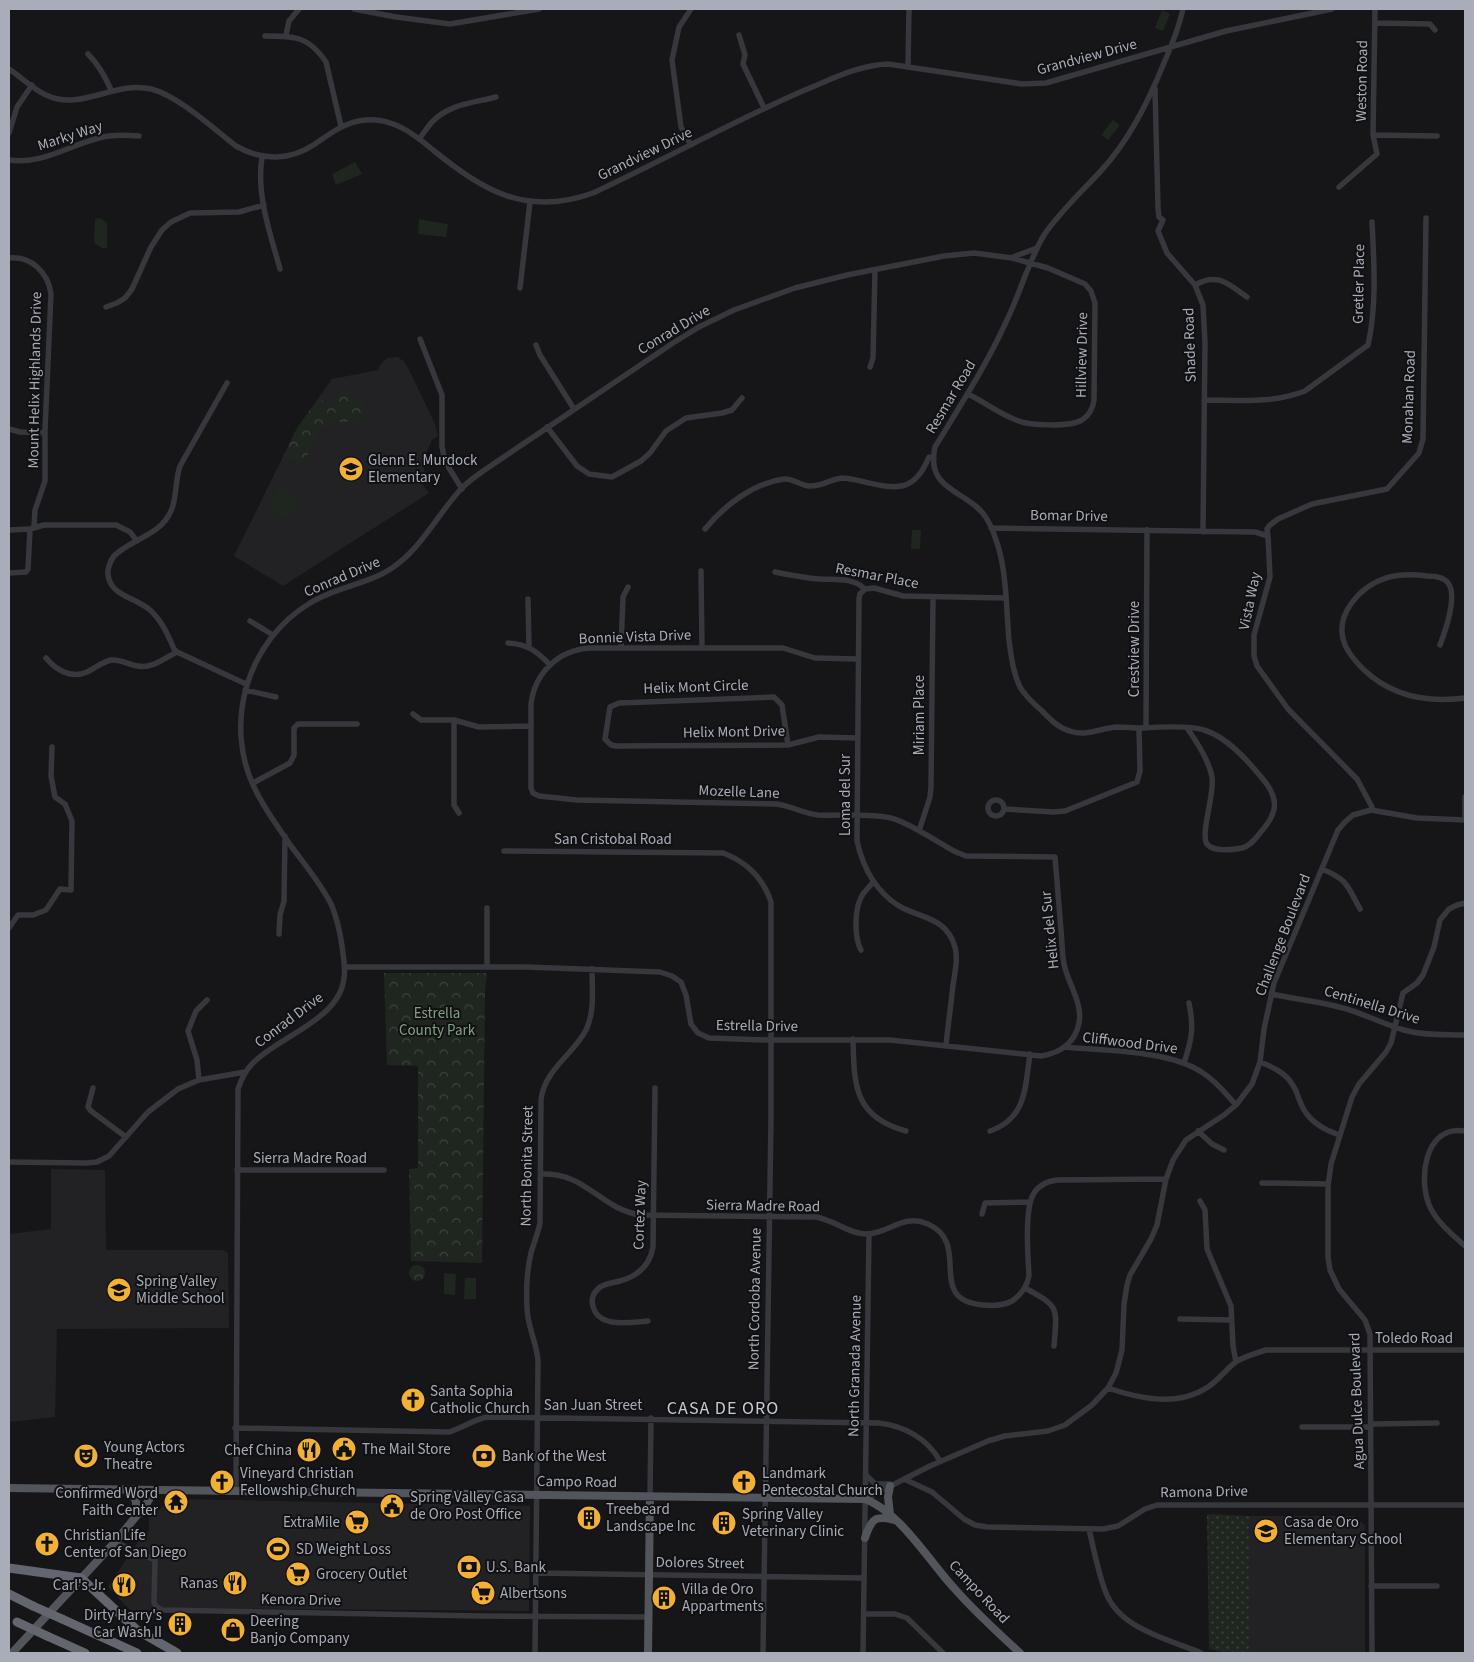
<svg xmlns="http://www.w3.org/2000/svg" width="1474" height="1662" font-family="'Source Sans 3',sans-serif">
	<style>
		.built { fill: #222225 }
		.grass { fill: url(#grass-dots) }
		.park { fill: url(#park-crowns) }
		.pitch { fill: #1e261f }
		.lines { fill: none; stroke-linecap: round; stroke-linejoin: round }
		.minor { stroke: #37383d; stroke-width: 5.5 }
		.major { stroke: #53555c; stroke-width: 8 }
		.highway { stroke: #63666e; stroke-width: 9 }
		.highway-bridge { stroke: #63666e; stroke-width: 9 }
		.labels { text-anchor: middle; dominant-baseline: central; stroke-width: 4; stroke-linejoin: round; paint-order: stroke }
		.street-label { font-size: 15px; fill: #a8adb8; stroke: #111113 }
		.poi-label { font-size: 15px; fill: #a8adb8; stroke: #111113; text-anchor: start }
		.park-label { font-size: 15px; fill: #7fa381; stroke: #111113 }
		.quarter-label { font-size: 18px; letter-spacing: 1px; fill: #c9ccd4; stroke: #111113 }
	</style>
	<defs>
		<pattern id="grass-dots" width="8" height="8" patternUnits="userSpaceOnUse" patternTransform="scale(1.25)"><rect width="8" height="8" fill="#1e261f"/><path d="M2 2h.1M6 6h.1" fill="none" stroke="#3c433d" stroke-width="1.8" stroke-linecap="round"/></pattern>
		<pattern id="park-crowns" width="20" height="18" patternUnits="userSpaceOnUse" patternTransform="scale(1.25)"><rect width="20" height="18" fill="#1e261f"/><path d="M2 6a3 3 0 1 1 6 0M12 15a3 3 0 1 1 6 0" fill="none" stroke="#3c433d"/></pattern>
	</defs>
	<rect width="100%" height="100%" fill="#161618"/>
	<path class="built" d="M397 357 404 361 413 378 435 424 438 436 432 440 427 451 423 463 425 475 420 481 429 493 283 586 234 556 297 428 332 379 378 370 380 365 387 358Z
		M51 1169 105 1170 106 1250H223L228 1253 229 1328 57 1329 55 1417 9 1422V1234L51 1229Z
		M177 1499 530 1506 529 1611 161 1608 149 1622 132 1612 108 1587 137 1543 149 1531V1518L165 1504Z
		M1249 1516H1354L1365 1525V1653H1249Z"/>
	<path class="grass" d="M1207 1514 1249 1516V1653H1227L1209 1649Z"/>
	<path class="park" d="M344 388 365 403 363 406 362 422H334L320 428 302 466 284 455 297 428 319 398 330 406Z
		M384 973H487L485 992 482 1263 411 1261 409 1169 418 1168V1066L387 1065Z
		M409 1273a8 8 0 1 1 16 0a8 8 0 1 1-16 0Z"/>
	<path class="pitch" d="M1162 10 1170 14 1163 31 1155 28Z
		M1113 120 1120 125 1108 140 1101 135Z
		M355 162 362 174 336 185 332 174Z
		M100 218 107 223V248H102L94 243 95 219Z
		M419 219 447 224 448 225 446 237 418 234Z
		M280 486H284L299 499 295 512 285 519 275 515 267 504Z
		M912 530H921L920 549H911Z
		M444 1273 456 1274 455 1295 444 1294Z
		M465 1278H476V1299H464Z"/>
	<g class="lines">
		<path class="minor" d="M354 9 396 17 450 24 539 9
			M1183 9C1179 27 1172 45 1164 63 1148 102 1129 141 1099 173 1080 193 1060 212 1044 235 1028 262 1020 294 1006 322 986 366 960 406 935 447 925 491 967 490 985 516 989 522 993 531 995 537 1007 568 1006 607 1009 640 1011 656 1013 672 1020 687 1025 696 1033 703 1041 710 1050 719 1058 728 1070 731 1086 737 1101 728 1117 727 1125 727 1133 728 1141 728 1157 727 1189 725 1204 730 1227 737 1247 760 1262 778 1280 799 1278 813 1260 833 1255 839 1250 846 1242 848 1233 850 1213 852 1207 844 1200 833 1215 794 1212 777 1209 760 1197 742 1187 728
			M1375 23 1430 24 1435 30
			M286 35 289 21 299 9
			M739 35 745 55 743 64 764 108
			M265 36C294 36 309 36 326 62L341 126
			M88 54C99 65 105 76 111 90
			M908 67 909 9
			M9 69C21 77 33 89 46 95 81 112 115 80 151 89 177 95 214 129 236 146 262 161 290 161 315 144 331 133 345 122 365 120 392 117 414 134 433 150 484 191 526 217 593 193 664 160 733 121 805 90 832 79 859 65 888 64L1022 84 1046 83 1226 31 1332 9
			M1155 89 1158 208 1159 217 1163 220 1158 231 1167 253 1195 285 1203 305 1205 342 1203 532
			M9 133 17 107 32 85
			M1373 135 1437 136
			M419 139C423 134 427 128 431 123 448 104 473 103 496 97
			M691 145 681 127 672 60 679 27 691 9
			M262 157C256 194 270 233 280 269
			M9 160C44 165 70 144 103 137 115 134 127 135 139 136
			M1339 187 1377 154 1373 135 1375 9
			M1013 257 1037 248
			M9 258C31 256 48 272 51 294L45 430V481L35 510 34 527
			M1195 285C1218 272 1228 284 1247 297
			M520 288 530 202
			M106 307 117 303 125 298 132 289 151 247 162 230 171 222 190 213 239 212 264 205
			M420 339 442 395V446L444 457 449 468 462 489
			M536 345 540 355 574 409
			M870 367 873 358 875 270
			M227 383 180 466C175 480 177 498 171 511 160 536 131 539 114 556 111 560 109 565 108 570 106 595 135 597 150 610 162 621 168 635 174 649L177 652 246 684
			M1204 400C1239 400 1271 404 1305 391L1368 345C1377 305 1374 263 1372 222
			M547 427 577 466 589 474 612 477 641 461 650 453 666 431 686 418 722 413 732 410 742 398
			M9 429 20 432 45 433
			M991 528 1255 532 1268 536 1270 577 1254 635V656L1257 666 1288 709 1357 779 1372 807 1371 810
			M705 529C724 506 753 483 784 479 793 478 801 486 809 486 821 487 831 479 842 478 848 478 855 480 861 481 895 489 914 494 929 457L934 459
			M9 530 30 529 44 525H116L130 532 137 541
			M1268 536 1267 529 1270 525 1278 519 1312 504 1387 489 1419 453 1423 439 1426 218
			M701 571 702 648
			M775 572C790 575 805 578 819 579 836 580 852 577 865 589
			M9 573 26 572 28 569 30 529
			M865 589 860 594 859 599 857 841C863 868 875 891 899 906 922 919 946 917 955 947 958 959 955 972 953 985 951 1005 948 1025 946 1045
			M865 589 874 588 903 596 1005 598
			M528 599 529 647
			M250 621 273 635
			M508 643C527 644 537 651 550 665
			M1440 645C1445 632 1458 595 1448 583 1444 577 1434 576 1427 576 1413 574 1399 574 1386 578 1359 587 1333 616 1345 645 1349 654 1357 663 1363 669 1392 697 1427 703 1465 698
			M621 648 623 597 628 587
			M46 658C56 670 71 679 87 672 95 668 102 662 111 660 121 659 129 665 138 666 152 669 164 658 177 652
			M245 690 276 697
			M413 714 421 720H454L479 727 531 726
			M454 720V805L459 813
			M1146 728 1147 530
			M788 745 782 705 774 697 619 703 610 707 605 739 611 745 616 746 788 745 819 737 857 738
			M253 783 290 763 294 755V728L298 724H357
			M988 808a8 8 0 1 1 16 0a8 8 0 1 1-16 0Z
			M1004 809 1053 812 1065 811 1137 782 1140 771 1139 728
			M1465 820V797
			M919 831 930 797 931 787 933 598
			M504 851 723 853C747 862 763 878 771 902V1118L763 1653
			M1322 869C1348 880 1347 885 1360 909
			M487 908V967
			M9 928 18 915H33L46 910 60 889 71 890 72 821 65 804 55 797 51 776 52 747
			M279 934 280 915 284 901 285 836
			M861 950C854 937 854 907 863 894 866 890 870 886 873 882
			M345 967H526L660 972 672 976 681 982 686 995 691 1024 698 1033 709 1038 766 1040H890L1041 1056C1060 1053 1075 1043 1079 1023 1083 1003 1068 984 1064 964 1062 953 1062 941 1061 930 1059 906 1057 881 1055 857L966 856 956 852C939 843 908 822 891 818 867 813 842 816 818 815 805 814 791 806 777 804L577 800 539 796 533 793 531 788V704C535 672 559 650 590 648H783L815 658 857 659
			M1271 994C1294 999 1317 1001 1339 1007 1361 1012 1382 1024 1404 1030 1424 1036 1445 1034 1465 1035
			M853 1039C854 1085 854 1117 906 1131
			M1065 1047C1106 1051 1169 1050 1203 1073 1216 1081 1226 1094 1236 1105
			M1260 1062C1276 1068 1289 1075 1296 1091 1299 1099 1301 1106 1306 1113 1315 1125 1326 1130 1339 1135
			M1184 1063C1192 1039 1194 1027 1189 1003
			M199 1080 197 1060 188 1031 196 1011 207 1000
			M93 1088 88 1107 91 1111 126 1137
			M990 1131C1027 1118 1025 1087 1030 1054
			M1198 1131 1212 1144 1224 1150
			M1465 1131C1424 1124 1417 1182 1431 1209 1439 1224 1453 1235 1465 1246
			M9 1162 86 1163 97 1162 109 1156 148 1112 178 1089 199 1080 245 1072
			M237 1170H384
			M541 1174C586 1172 599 1208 640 1215L816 1217C834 1220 849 1234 866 1234 890 1234 902 1213 928 1224 973 1244 924 1300 983 1305 993 1306 1003 1306 1012 1301 1021 1295 1027 1286 1029 1276 1028 1256 1024 1209 1034 1193 1039 1185 1048 1181 1058 1180L1166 1179
			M1262 1183 1328 1184
			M1200 1201 1205 1210 1207 1249 1231 1306 1233 1346 1236 1362
			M982 1214 985 1203 1030 1202
			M1025 1288C1060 1307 1057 1307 1054 1346
			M1180 1319 1231 1320
			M648 1321C632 1322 598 1329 593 1306 591 1300 593 1293 598 1289 604 1283 613 1283 620 1281 638 1276 650 1265 653 1247L655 1088
			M1108 1388C1140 1399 1178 1407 1208 1387 1219 1380 1227 1368 1237 1361 1246 1356 1256 1353 1266 1350H1465
			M1371 1424 1437 1423
			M1302 1427H1371
			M235 1428 449 1432C462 1428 473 1420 487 1417L879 1423C904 1426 927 1438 940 1461
			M866 1475 875 1484H890
			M904 1479 932 1492 964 1519 975 1525 987 1527 1103 1529 1118 1526 1145 1509 1157 1505H1465
			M236 1491 238 1089C241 1080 245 1071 252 1064 277 1037 340 1020 344 978 346 967 343 956 342 946 340 932 337 919 332 906 322 885 305 865 291 846 279 828 265 810 256 791 222 725 247 641 310 603 335 587 369 584 392 568 421 549 437 515 461 489 467 482 475 477 483 471L673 343 699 327 734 310 795 288 847 275 944 256 974 253 1012 258 1048 268 1085 284 1091 291 1095 303 1094 400C1093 408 1090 415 1082 420 1070 427 1030 426 1016 420 1000 414 984 402 968 394
			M650 1497 651 1418
			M865 1499 930 1466 988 1441 1005 1436 1048 1431 1065 1425 1092 1405 1108 1388 1116 1373 1122 1350 1124 1304 1127 1285 1130 1275 1151 1239 1157 1225 1166 1179 1173 1160 1186 1140 1224 1115 1236 1105 1252 1084 1260 1062 1264 1029 1274 983 1338 830 1345 822 1353 815 1371 810 1417 818 1465 820
			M1089 1529C1094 1550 1098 1573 1106 1593 1120 1629 1168 1639 1201 1653
			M115 1542 155 1560 154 1602 156 1606 162 1610 481 1616 649 1617
			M536 1573 864 1578
			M1371 1586H1437
			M864 1614H895L907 1618 943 1653
			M535 1653 538 1361C537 1343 527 1326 527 1307 526 1289 527 1270 531 1253 534 1242 538 1233 540 1223L541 1100C544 1070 573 1055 586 1030 595 1011 592 989 592 969
			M863 1653 869 1234
			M1372 1653 1370 1334 1365 1320 1339 1289 1330 1270 1328 1257V1186L1331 1164 1352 1097 1359 1084 1386 1052 1391 1043 1403 993 1417 983 1423 975 1434 947 1440 920 1449 909 1457 905 1465 903"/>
		<path class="major" d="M9 1488 865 1499C900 1512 929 1561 954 1588 974 1611 997 1632 1020 1653
			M131 1490 136 1502V1516
			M890 1514 888 1497 890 1486
			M865 1538C871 1519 875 1515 895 1520
			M12 1653 115 1542 147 1503 155 1490
			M648 1653 650 1497"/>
		<path class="highway" d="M9 1568 81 1578 137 1630 177 1653
			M9 1594 33 1606
			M62 1619 137 1653
			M47 1636 85 1653"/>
		<path class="highway-bridge" d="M33 1606 62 1619
			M17 1622 47 1636"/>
	</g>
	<defs>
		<symbol id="school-disc" viewBox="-11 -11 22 22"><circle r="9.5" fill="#f2b134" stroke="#111113"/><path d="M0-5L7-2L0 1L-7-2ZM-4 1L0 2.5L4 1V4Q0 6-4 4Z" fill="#111"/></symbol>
		<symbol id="church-disc" viewBox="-11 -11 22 22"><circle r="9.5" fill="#f2b134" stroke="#111113"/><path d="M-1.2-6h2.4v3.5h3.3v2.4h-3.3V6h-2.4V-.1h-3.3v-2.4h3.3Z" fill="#111"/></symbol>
		<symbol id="civic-disc" viewBox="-11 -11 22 22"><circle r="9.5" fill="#f2b134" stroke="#111113"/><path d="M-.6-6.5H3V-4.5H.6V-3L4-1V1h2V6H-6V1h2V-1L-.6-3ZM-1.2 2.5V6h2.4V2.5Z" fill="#111"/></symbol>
		<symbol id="restaurant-disc" viewBox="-11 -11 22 22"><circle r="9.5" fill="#f2b134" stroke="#111113"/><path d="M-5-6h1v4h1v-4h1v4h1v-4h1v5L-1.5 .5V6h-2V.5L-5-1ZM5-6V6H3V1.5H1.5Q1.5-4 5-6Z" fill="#111"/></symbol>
		<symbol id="theatre-disc" viewBox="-11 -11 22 22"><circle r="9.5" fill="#f2b134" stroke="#111113"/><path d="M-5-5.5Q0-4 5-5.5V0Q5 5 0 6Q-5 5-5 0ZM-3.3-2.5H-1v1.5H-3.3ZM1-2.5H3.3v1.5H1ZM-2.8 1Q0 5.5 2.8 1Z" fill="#111"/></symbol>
		<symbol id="bank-disc" viewBox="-11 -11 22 22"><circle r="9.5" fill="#f2b134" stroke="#111113"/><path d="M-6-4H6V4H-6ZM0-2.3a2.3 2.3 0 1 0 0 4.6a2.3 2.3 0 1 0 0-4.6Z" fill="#111"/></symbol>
		<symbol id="temple-disc" viewBox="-11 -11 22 22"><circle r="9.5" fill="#f2b134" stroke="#111113"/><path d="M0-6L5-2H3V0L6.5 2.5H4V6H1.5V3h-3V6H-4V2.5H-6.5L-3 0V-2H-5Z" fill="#111"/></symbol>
		<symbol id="building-disc" viewBox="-11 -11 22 22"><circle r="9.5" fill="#f2b134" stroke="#111113"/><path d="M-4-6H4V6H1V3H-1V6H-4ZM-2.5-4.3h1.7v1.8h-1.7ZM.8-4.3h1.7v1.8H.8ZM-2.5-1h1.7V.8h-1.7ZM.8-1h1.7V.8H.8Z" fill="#111"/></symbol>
		<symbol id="supermarket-disc" viewBox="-11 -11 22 22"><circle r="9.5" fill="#f2b134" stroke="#111113"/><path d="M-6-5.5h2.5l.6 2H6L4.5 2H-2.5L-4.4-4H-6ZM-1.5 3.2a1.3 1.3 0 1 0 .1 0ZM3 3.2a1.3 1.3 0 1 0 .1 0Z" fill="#111"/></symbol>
		<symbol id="stadium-disc" viewBox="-11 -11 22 22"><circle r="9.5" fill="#f2b134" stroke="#111113"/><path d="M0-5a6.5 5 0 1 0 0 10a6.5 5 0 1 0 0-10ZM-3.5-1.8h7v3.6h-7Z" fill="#111"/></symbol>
		<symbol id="shop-disc" viewBox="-11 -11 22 22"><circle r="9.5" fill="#f2b134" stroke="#111113"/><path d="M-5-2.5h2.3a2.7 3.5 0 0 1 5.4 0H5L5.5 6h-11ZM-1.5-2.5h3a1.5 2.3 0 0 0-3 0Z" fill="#111"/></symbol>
	</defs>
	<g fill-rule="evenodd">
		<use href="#school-disc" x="337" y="455" width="28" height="28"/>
		<use href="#school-disc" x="105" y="1276" width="28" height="28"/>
		<use href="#church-disc" x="399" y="1386" width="28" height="28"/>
		<use href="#civic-disc" x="330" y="1435" width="28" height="28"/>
		<use href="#restaurant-disc" x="295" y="1436" width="28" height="28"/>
		<use href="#theatre-disc" x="72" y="1442" width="28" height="28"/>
		<use href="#bank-disc" x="470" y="1442" width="28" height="28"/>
		<use href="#church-disc" x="208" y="1468" width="28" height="28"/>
		<use href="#church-disc" x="730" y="1468" width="28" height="28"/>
		<use href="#temple-disc" x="162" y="1488" width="28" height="28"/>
		<use href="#civic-disc" x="378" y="1492" width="28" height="28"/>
		<use href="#building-disc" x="575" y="1504" width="28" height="28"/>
		<use href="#supermarket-disc" x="343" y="1508" width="28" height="28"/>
		<use href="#building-disc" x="710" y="1509" width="28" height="28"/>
		<use href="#school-disc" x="1252" y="1517" width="28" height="28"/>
		<use href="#church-disc" x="33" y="1530" width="28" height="28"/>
		<use href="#stadium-disc" x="264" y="1535" width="28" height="28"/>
		<use href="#bank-disc" x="455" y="1553" width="28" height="28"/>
		<use href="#supermarket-disc" x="284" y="1560" width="28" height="28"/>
		<use href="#restaurant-disc" x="221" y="1569" width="28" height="28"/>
		<use href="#restaurant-disc" x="110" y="1571" width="28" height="28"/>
		<use href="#supermarket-disc" x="469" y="1579" width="28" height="28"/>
		<use href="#building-disc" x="650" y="1584" width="28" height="28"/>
		<use href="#building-disc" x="166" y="1610" width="28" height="28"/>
		<use href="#shop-disc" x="219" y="1616" width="28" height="28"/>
	</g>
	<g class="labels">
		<g class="street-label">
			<text transform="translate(1087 57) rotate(-15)">Grandview Drive</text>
			<text transform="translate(1362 81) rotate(-89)">Weston Road</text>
			<text transform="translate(70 136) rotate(-18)">Marky Way</text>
			<text transform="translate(645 154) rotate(-26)">Grandview Drive</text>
			<text transform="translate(1359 284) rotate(-89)">Gretler Place</text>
			<text transform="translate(674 330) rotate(-31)">Conrad Drive</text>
			<text transform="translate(1190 345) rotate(-92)">Shade Road</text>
			<text transform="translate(1082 355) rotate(-89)">Hillview Drive</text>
			<text transform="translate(35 380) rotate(-89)">Mount Helix Highlands Drive</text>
			<text transform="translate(951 397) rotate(-59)">Resmar Road</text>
			<text transform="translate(1409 397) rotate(-88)">Monahan Road</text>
			<text transform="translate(1069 516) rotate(1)">Bomar Drive</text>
			<text transform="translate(877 576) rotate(11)">Resmar Place</text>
			<text transform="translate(342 577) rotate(-23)">Conrad Drive</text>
			<text transform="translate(1250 601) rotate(-78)">Vista Way</text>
			<text transform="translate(635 637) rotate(-2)">Bonnie Vista Drive</text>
			<text transform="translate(1134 649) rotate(-90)">Crestview Drive</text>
			<text transform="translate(696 687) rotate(-2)">Helix Mont Circle</text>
			<text transform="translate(919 715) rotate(-90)">Miriam Place</text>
			<text transform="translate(734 732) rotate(-1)">Helix Mont Drive</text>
			<text transform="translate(739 792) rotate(2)">Mozelle Lane</text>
			<text transform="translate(845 795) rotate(-90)">Loma del Sur</text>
			<text x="613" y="839">San Cristobal Road</text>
			<text transform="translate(1050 930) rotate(-96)">Helix del Sur</text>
			<text transform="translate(1283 935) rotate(-69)">Challenge Boulevard</text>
			<text transform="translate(1372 1005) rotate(17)">Centinella Drive</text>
			<text transform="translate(289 1020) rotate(-37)">Conrad Drive</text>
			<text transform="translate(757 1026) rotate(1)">Estrella Drive</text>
			<text transform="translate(1130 1043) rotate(7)">Cliffwood Drive</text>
			<text x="310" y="1158">Sierra Madre Road</text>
			<text transform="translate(527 1166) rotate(-89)">North Bonita Street</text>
			<text transform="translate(763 1206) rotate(1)">Sierra Madre Road</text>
			<text transform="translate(640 1215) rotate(-88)">Cortez Way</text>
			<text transform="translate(755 1299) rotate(-89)">North Cordoba Avenue</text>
			<text x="1414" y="1338">Toledo Road</text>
			<text transform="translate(855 1366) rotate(-89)">North Granada Avenue</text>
			<text transform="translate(1357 1401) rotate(-92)">Agua Dulce Boulevard</text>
			<text x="593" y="1405">San Juan Street</text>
			<text transform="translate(577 1482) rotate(1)">Campo Road</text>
			<text transform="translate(1204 1492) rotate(-1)">Ramona Drive</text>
			<text transform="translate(700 1563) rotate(1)">Dolores Street</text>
			<text transform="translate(979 1592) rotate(47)">Campo Road</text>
			<text transform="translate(301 1600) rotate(1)">Kenora Drive</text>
		</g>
		<g class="poi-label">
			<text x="368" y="460">Glenn E. Murdock<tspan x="368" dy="17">Elementary</tspan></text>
			<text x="136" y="1281">Spring Valley<tspan x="136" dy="17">Middle School</tspan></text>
			<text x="430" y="1391">Santa Sophia<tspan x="430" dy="17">Catholic Church</tspan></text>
			<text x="104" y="1447">Young Actors<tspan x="104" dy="17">Theatre</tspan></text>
			<text x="362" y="1449">The Mail Store</text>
			<text x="292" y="1450" text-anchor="end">Chef China</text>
			<text x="502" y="1456">Bank of the West</text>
			<text x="240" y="1473">Vineyard Christian<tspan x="240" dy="17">Fellowship Church</tspan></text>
			<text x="762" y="1473">Landmark<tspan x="762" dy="17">Pentecostal Church</tspan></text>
			<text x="158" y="1493" text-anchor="end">Confirmed Word<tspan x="158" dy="17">Faith Center</tspan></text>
			<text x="410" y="1497">Spring Valley Casa<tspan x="410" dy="17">de Oro Post Office</tspan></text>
			<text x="606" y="1509">Treebeard<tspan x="606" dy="17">Landscape Inc</tspan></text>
			<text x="742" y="1514">Spring Valley<tspan x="742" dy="17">Veterinary Clinic</tspan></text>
			<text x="340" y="1522" text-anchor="end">ExtraMile</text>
			<text x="1284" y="1522">Casa de Oro<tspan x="1284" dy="17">Elementary School</tspan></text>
			<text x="64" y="1535">Christian Life<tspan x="64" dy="17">Center of San Diego</tspan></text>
			<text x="296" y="1549">SD Weight Loss</text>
			<text x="486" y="1567">U.S. Bank</text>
			<text x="316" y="1574">Grocery Outlet</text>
			<text x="218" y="1583" text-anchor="end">Ranas</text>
			<text x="106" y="1585" text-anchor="end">Carl's Jr.</text>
			<text x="682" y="1589">Villa de Oro<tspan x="682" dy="17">Appartments</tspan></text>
			<text x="500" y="1593">Albertsons</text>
			<text x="162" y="1615" text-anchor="end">Dirty Harry's<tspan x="162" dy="17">Car Wash II</tspan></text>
			<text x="250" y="1621">Deering<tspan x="250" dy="17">Banjo Company</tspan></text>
		</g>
		<g class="park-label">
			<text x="437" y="1013">Estrella<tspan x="437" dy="17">County Park</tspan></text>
		</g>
		<g class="quarter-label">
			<text x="723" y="1408">CASA DE ORO</text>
		</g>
	</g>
	<rect width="1474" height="1662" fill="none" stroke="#a8adb8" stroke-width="20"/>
</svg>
